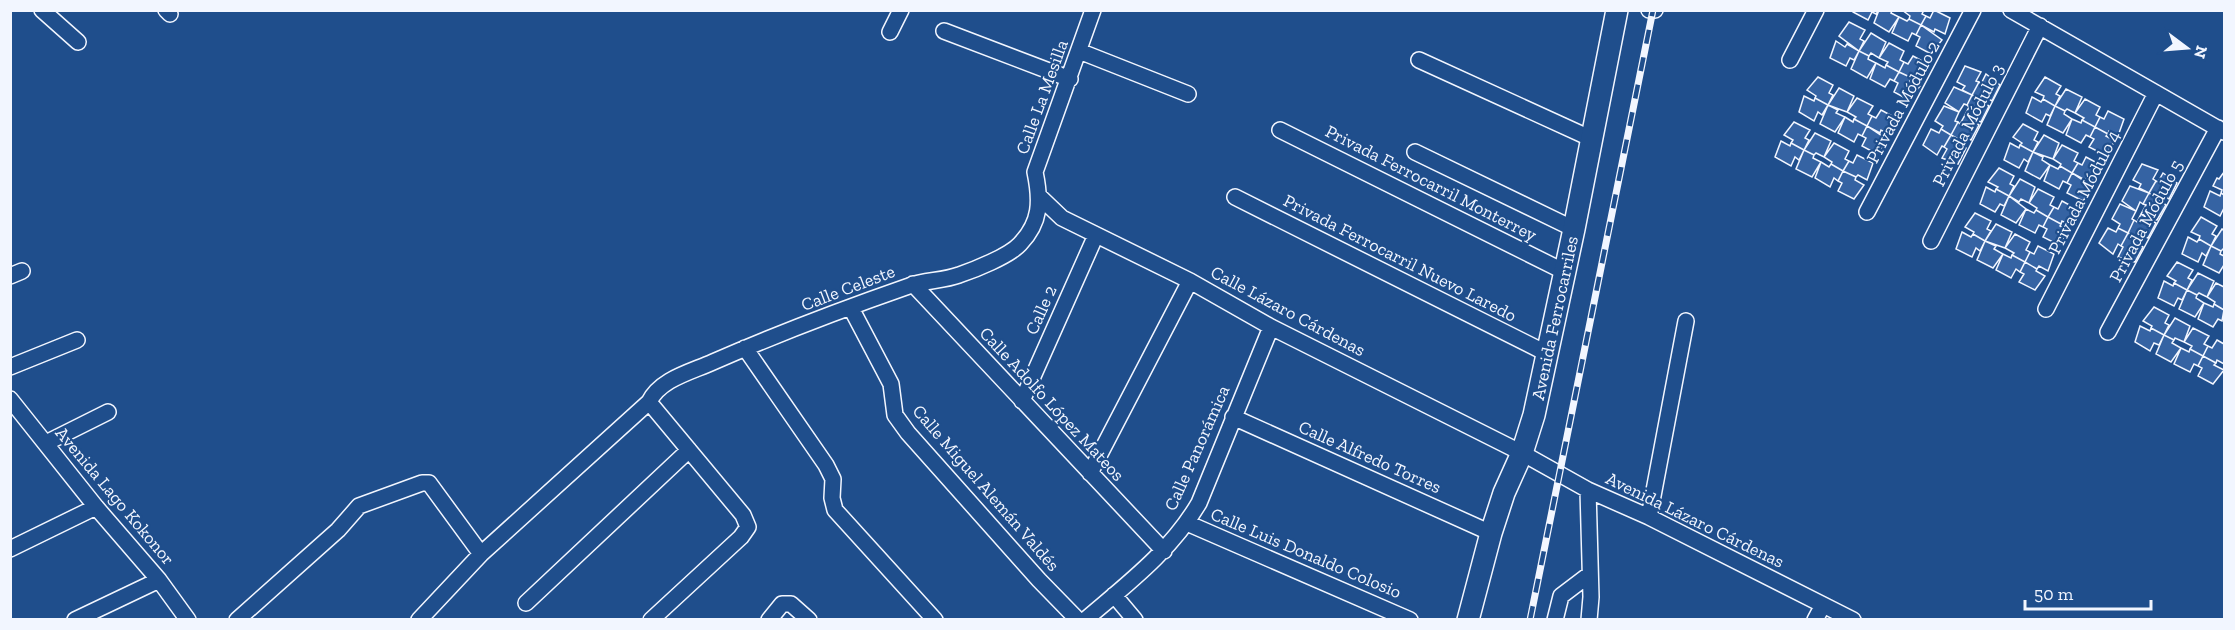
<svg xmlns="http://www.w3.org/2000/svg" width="2235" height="630" font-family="'Zilla Slab',serif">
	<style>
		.building { fill: #3563a3; stroke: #f2f6ff; stroke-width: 1.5 }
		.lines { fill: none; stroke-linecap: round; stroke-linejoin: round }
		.street-casing { stroke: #f2f6ff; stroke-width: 18 }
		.secondary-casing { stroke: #f2f6ff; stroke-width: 24 }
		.street { stroke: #1f4e8c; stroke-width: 15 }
		.secondary { stroke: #1f4e8c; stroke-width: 21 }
		.rail-casing { stroke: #f2f6ff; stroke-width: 7 }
		.rail { stroke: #1f4e8c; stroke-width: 4.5; stroke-dasharray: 14; stroke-linecap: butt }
		.labels { text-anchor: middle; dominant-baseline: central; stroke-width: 4.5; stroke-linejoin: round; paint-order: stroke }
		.street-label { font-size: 18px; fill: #f2f6ff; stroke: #1f4e8c }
	</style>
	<rect width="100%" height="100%" fill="#1f4e8c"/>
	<path class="building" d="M1853 10H1879L1876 14 1872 12 1868 20 1853 12Z
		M1879 10H1892L1891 13 1899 17 1889 32 1874 23Z
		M1902 10H1924L1922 14 1926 16 1921 25 1909 19 1910 16Z
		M1934 10 1950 18 1945 34 1935 29 1934 32 1921 25 1926 16 1930 18Z
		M1899 17 1907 21 1909 19 1921 25 1916 35 1912 33 1908 41 1892 33Z
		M1849 22 1865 30 1860 39 1864 41 1859 51 1839 36Z
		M1921 25 1942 40 1931 54 1916 46 1920 37 1916 35Z
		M1871 33 1886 42 1879 58 1871 53 1869 56 1859 51Z
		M1836 41 1845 47 1847 44 1859 51 1854 60 1850 58 1846 66 1830 58Z
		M1889 43 1904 51 1900 60 1904 62 1899 72 1886 65 1888 62 1879 58Z
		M1859 51 1869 56 1868 59 1876 63 1867 78 1851 69Z
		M1913 56 1928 64 1922 80 1913 75 1912 78 1899 72 1904 62 1908 64Z
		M1876 63 1885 68 1886 65 1899 72 1894 81 1890 79 1885 87 1870 79Z
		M1965 66 1981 72 1976 81 1979 82 1972 95 1962 90 1965 86 1957 82Z
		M1899 72 1912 78 1910 81 1920 86 1909 100 1894 92 1898 83 1894 81Z
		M1986 74 2000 85 1992 101 1984 96 1982 100 1972 95 1979 82 1981 84Z
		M1818 77 1833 85 1829 93 1833 95 1828 105 1815 98 1816 96 1807 90Z
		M2045 77 2061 86 2056 94 2060 96 2055 106 2043 99 2044 96 2035 92Z
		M1954 87 1972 95 1967 105 1964 104 1959 112 1945 103Z
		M1839 88 1854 96 1847 112 1828 105Z
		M2066 89 2082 97 2075 113 2067 109 2065 111 2055 106Z
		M1972 95 1989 106 1981 122 1965 115 1969 107 1967 105Z
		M1804 96 1814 101 1815 98 1828 105 1822 115 1818 112 1814 121 1799 112Z
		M2032 97 2041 102 2043 99 2055 106 2050 116 2046 114 2042 122 2026 113Z
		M1857 98 1873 106 1868 114 1872 116 1867 126 1854 119 1856 117 1847 112Z
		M2085 99 2100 107 2096 115 2100 117 2095 127 2082 120 2084 118 2075 113Z
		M1828 105 1838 110 1836 113 1845 117 1835 132 1820 124Z
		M1944 106 1959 112 1955 121 1958 122 1951 135 1941 129 1943 126 1935 121Z
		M2055 106 2065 111 2064 114 2072 119 2063 133 2047 125Z
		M1881 110 1896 118 1890 135 1881 130 1880 133 1867 126 1872 116 1876 118Z
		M2108 111 2124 119 2118 136 2109 131 2108 134 2095 127 2100 117 2104 119Z
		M1965 115 1979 125 1971 140 1963 136 1960 140 1951 135 1958 122 1960 124Z
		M1845 117 1853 122 1854 119 1867 126 1862 136 1858 134 1854 142 1838 133Z
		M2072 119 2081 123 2082 120 2095 127 2090 137 2086 135 2081 143 2066 135Z
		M1794 122 1810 130 1805 138 1809 140 1804 150 1791 143 1793 140 1784 135Z
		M2023 124 2038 132 2034 140 2038 142 2033 152 2020 145 2022 143 2013 137Z
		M1867 126 1888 140 1877 154 1862 146 1866 138 1862 136Z
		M2095 127 2108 134 2106 136 2115 141 2105 155 2089 147 2094 139 2090 137Z
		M1931 129 1939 133 1941 129 1951 135 1944 147 1942 146 1937 155 1923 145Z
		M1815 133 1831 141 1824 157 1816 153 1814 155 1804 150Z
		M1951 135 1960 140 1958 144 1966 148 1958 164 1942 158 1947 149 1944 147Z
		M2044 135 2059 143 2053 159 2033 152Z
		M1781 141 1790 146 1791 143 1804 150 1799 160 1795 157 1791 166 1775 157Z
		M1834 143 1849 151 1845 159 1849 161 1843 171 1831 164 1832 162 1824 157Z
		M2010 143 2019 148 2020 145 2033 152 2028 162 2024 159 2019 168 2004 160Z
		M2062 145 2078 153 2074 161 2078 163 2072 173 2060 166 2061 164 2053 159Z
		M1804 150 1814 155 1813 158 1821 162 1812 177 1796 169Z
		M2033 152 2043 157 2042 160 2050 165 2040 179 2025 171Z
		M1857 155 1873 163 1867 180 1858 175 1856 177 1843 171 1849 161 1853 163Z
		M2086 157 2101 165 2096 182 2086 177 2085 180 2072 173 2078 163 2082 165Z
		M1821 162 1829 167 1831 164 1843 171 1838 181 1834 178 1830 187 1815 178Z
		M2142 164 2158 170 2153 179 2156 181 2149 193 2139 188 2141 184 2133 180Z
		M2050 165 2058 169 2060 166 2072 173 2067 183 2063 181 2059 189 2044 181Z
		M1999 168 2014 176 2010 184 2014 186 2009 196 1996 189 1998 187 1988 182Z
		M1843 171 1856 177 1855 180 1864 185 1854 199 1838 191 1842 183 1838 181Z
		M2224 172V195L2221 193 2222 190 2213 186 2217 178 2219 179Z
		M2072 173 2093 187 2083 201 2067 193 2071 185 2067 183Z
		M2163 173 2177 183 2169 199 2160 194 2158 199 2149 193 2156 181 2158 182Z
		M2020 179 2035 187 2029 203 2021 199 2019 202 2009 196Z
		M2130 186 2149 193 2143 204 2140 202 2136 211 2122 201Z
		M1986 187 1995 192 1996 189 2009 196 2004 206 2000 204 1995 212 1980 204Z
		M2038 189 2054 197 2050 205 2054 207 2048 217 2036 210 2037 208 2029 203Z
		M2210 191 2220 196 2221 193 2224 195V208L2220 216 2204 207Z
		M2149 193 2166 205 2157 220 2141 214 2146 205 2143 204Z
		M2009 196 2026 209 2016 223 2001 215Z
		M2062 201 2077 209 2072 226 2062 221 2061 224 2048 217 2054 207 2058 209Z
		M2120 204 2136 211 2132 219 2134 220 2128 233 2118 228 2120 224 2112 219Z
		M2026 209 2034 213 2036 210 2048 217 2043 227 2039 225 2035 233 2019 225Z
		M1975 213 1991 221 1987 229 1991 231 1985 241 1973 234 1974 232 1965 227Z
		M2141 214 2156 223 2148 238 2139 234 2137 238 2128 233 2134 220 2137 222Z
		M2048 217 2061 224 2060 226 2069 231 2059 245 2043 237 2047 229 2043 227Z
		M2201 217 2217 226 2212 234 2216 236 2211 246 2199 239 2200 236 2191 232Z
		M1996 224 2012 232 2005 248 1985 241Z
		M2108 228 2116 232 2118 228 2128 233 2121 246 2118 244 2113 254 2099 243Z
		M2222 229 2224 230V250L2223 249 2221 251 2211 246Z
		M1962 232 1971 237 1973 234 1985 241 1980 251 1976 248 1972 257 1956 249Z
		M2128 233 2137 238 2135 242 2143 247 2135 262 2118 257 2123 247 2121 246Z
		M2015 234 2030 242 2026 250 2030 252 2025 262 2012 255 2014 253 2005 248Z
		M2188 237 2197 242 2199 239 2211 246 2206 256 2202 253 2198 262 2182 254Z
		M1985 241 1996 246 1994 249 2003 254 1993 268 1977 260Z
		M2038 246 2054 254 2048 271 2039 266 2037 269 2025 262 2030 252 2034 254Z
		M2211 246 2221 251 2220 254 2224 256V265L2219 273 2203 265Z
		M2003 254 2011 258 2012 255 2025 262 2020 272 2016 269 2011 278 1996 270Z
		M2025 262 2037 269 2036 271 2045 276 2035 290 2019 282 2024 274 2020 272Z
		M2177 262 2193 270 2188 278 2192 280 2187 290 2174 283 2176 281 2167 276Z
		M2198 273 2214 281 2207 297 2199 293 2197 295 2187 290Z
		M2164 281 2173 286 2174 283 2187 290 2182 300 2178 298 2174 306 2158 298Z
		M2216 283 2224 287V310L2214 304 2215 302 2207 297Z
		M2187 290 2197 295 2196 298 2204 303 2195 317 2179 309Z
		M2204 303 2213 307 2214 304 2224 310 2222 321 2218 319 2213 327 2198 319Z
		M2154 307 2169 315 2165 323 2169 325 2164 335 2151 328 2152 326 2143 321Z
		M2175 318 2190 326 2184 342 2175 338 2174 340 2164 335Z
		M2140 326 2150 331 2151 328 2164 335 2159 345 2154 343 2150 351 2135 342Z
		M2193 328 2209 336 2204 344 2208 346 2203 356 2190 349 2192 346 2184 342Z
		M2164 335 2174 340 2172 343 2181 348 2171 362 2156 354Z
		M2217 340 2224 344V364L2217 360 2216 363 2203 356 2208 346 2212 348Z
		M2181 348 2189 352 2190 349 2203 356 2198 366 2194 364 2190 372 2174 364Z
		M2203 356 2216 363 2214 365 2224 370 2213 384 2198 376 2202 368 2198 366Z"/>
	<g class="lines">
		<defs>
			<path id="street" d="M42 10 78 42
				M166 10 170 14
				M1649 10H1655
				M2011 10 2224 132
				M944 31 1070 79
				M890 32 901 10
				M1079 51 1188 94
				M1419 60 1592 139
				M1790 60 1816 10
				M1280 130 1565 272
				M1415 152 1574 229
				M1040 197 1062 218 1190 281 1271 327 1522 453 1588 490 1649 517 1853 620
				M1235 197 1548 354
				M1867 212 1973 10
				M1931 241 2040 26
				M10 276 22 271
				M913 284 1164 551
				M851 308 891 384 895 415 908 433 1039 580 1078 620
				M2046 309 2156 93
				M2108 332 2218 128
				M745 348 826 465 833 479 832 498 835 510 935 620
				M10 367 77 340
				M10 399 96 507 159 580 188 620
				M1022 401 1096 235
				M649 402 743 515 748 527 741 537 651 620
				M1233 417 1491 533
				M46 443 108 412
				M1090 473 1190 281
				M1588 490 1591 597 1589 620
				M1649 517 1686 321
				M1187 523 1410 620
				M10 549 96 507
				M1114 595 1135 620
				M526 603 689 450
				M75 620 159 580
				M237 620 338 530 359 506 422 483H429L481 554
				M419 620 481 554 649 402C660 379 691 372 713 362 777 334 843 309 909 286 925 280 943 281 959 275 974 270 1009 256 1020 244 1041 222 1041 201 1035 172L1093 10
				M769 620 782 604H791L809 620
				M1085 620C1127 584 1171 551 1199 503L1271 327
				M1555 620 1561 596 1590 574
				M1815 620 1823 605"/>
			<path id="secondary" d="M1468 620 1491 533 1504 493 1522 453 1534 415 1574 229 1617 10"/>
		</defs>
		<use href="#street" class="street-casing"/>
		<use href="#secondary" class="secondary-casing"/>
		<use href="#street" class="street"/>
		<use href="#secondary" class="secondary"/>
		<defs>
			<path id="rail" d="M1530 620 1653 10"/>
		</defs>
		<use href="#rail" class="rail-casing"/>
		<use href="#rail" class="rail"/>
	</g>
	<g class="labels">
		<g class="street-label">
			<text transform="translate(1042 97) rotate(-70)">Calle La Mesilla</text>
			<text transform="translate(1903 102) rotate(-62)">Privada Módulo 2</text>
			<text transform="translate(1968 125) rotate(-63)">Privada Módulo 3</text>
			<text transform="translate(1431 183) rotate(27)">Privada Ferrocarril Monterrey</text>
			<text transform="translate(2084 192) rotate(-63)">Privada Módulo 4</text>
			<text transform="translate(2146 221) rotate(-62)">Privada Módulo 5</text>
			<text transform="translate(1400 258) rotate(27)">Privada Ferrocarril Nuevo Laredo</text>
			<text transform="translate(848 288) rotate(-21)">Calle Celeste</text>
			<text transform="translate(1041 310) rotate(-66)">Calle 2</text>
			<text transform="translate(1288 311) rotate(28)">Calle Lázaro Cárdenas</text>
			<text transform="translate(1555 318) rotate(-78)">Avenida Ferrocarriles</text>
			<text transform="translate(1052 404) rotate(47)">Calle Adolfo López Mateos</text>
			<text transform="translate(1197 448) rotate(-66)">Calle Panorámica</text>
			<text transform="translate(1370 457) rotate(24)">Calle Alfredo Torres</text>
			<text transform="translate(986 488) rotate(49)">Calle Miguel Alemán Valdés</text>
			<text transform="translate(115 496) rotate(50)">Avenida Lago Kokonor</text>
			<text transform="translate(1695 520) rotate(26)">Avenida Lázaro Cárdenas</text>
			<text transform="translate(1306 553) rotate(23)">Calle Luis Donaldo Colosio</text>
		</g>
	</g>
	<rect width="2235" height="630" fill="none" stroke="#f2f6ff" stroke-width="24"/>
	<g transform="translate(2187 48) rotate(106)" stroke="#1f4e8c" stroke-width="4.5" paint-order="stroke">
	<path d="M0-4.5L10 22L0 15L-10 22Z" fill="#f2f6ff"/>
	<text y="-9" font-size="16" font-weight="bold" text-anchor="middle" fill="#f2f6ff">N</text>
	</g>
	<path d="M2025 600v9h126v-9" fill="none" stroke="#f2f6ff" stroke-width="3"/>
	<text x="2034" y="600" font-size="18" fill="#f2f6ff" stroke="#1f4e8c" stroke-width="4.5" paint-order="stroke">50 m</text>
</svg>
